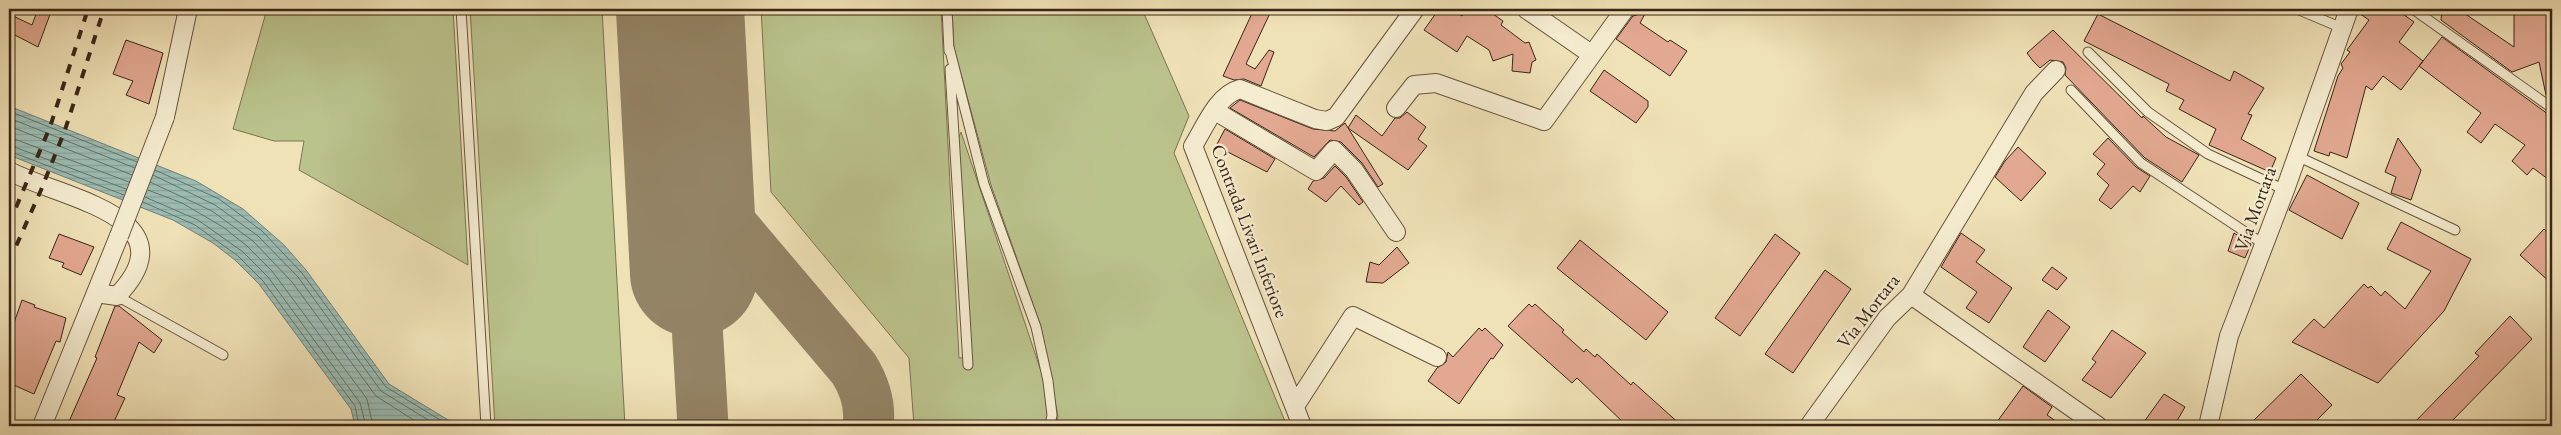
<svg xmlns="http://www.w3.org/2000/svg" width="2561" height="435" font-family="'EB Garamond',serif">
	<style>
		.green { fill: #bbc38d; stroke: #7a7452 }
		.water { fill: url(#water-rules); stroke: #748075 }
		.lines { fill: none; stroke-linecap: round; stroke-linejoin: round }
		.shore { stroke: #6a7165; stroke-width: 1 }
		.taxiway { stroke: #948466; stroke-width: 51 }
		.runway { stroke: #948466; stroke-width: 128 }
		.building { fill: #e2a891; stroke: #392516 }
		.lane-casing { stroke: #67543e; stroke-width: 11 }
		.street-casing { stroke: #67543e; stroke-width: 20 }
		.lane { stroke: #f5ecd0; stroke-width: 9 }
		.street { stroke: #f5ecd0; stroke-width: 18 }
		.rail { stroke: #392516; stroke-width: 4; stroke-dasharray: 9 9; stroke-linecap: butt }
		.street-bridge-casing { stroke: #67543e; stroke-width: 20; stroke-linecap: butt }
		.street-bridge { stroke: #f5ecd0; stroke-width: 18 }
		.labels { text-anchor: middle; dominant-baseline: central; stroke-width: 4.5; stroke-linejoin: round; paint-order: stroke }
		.street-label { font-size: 19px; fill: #392516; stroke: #f5ecd0 }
	</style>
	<defs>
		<pattern id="water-rules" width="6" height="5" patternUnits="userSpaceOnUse" patternTransform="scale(1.25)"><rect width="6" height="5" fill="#9bbdb4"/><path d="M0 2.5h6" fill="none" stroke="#86a29a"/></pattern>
	</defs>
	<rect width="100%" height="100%" fill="#f0e2b7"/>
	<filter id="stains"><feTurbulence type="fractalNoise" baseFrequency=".004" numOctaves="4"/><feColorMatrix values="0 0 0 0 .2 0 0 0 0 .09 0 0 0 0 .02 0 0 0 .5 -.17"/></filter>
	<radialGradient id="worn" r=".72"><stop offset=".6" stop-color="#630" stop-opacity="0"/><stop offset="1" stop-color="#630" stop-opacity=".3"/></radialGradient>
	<path class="green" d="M267 9H453L468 265 299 170 304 141H274L233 129Z
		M470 9H602L625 426H495Z
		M761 9H941L959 358 971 357 958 139 961 132 1044 380 1048 415 1046 426H914L909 358 771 192Z
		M952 9H1142L1189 116 1174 153 1287 426H1056L1058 417 1041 327 991 185 954 48Z"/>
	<path class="water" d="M9 106 196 181 243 209 284 245 306 270 389 384 458 426H355L351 409 259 284 235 260 213 243 173 220 9 155Z"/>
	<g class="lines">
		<path class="shore" d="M9 111 137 162
			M9 118 135 168
			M9 126 132 175
			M9 137 129 182
			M9 145 126 189
			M9 151 124 195
			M155 170 219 199 262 231 302 273 386 387 450 426
			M153 175 215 205 258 236 298 277 381 391 438 426
			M150 182 212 211 253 241 292 282 376 396 423 426
			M148 190 182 203 223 227 247 246 272 271 367 399 373 426
			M145 197 198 220 243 252 268 277 360 403 366 426
			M143 202 195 225 238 256 263 281 355 406 359 426"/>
		<path class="taxiway" d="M687 140 696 174 715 205 854 369C865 387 871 405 868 426
			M694 273 703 426"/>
		<path class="runway" d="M680 9 694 273"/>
	</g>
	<path class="building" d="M38 9H52L38 47 9 32V14L32 25Z
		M1254 9H1272L1246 64 1255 69 1269 50 1274 52 1261 86 1244 79 1234 80 1223 76Z
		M1439 9H1451L1462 16 1467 9H1486L1503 21 1501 25 1525 43 1529 42 1536 60 1532 62 1530 73 1512 71 1513 54 1493 61 1489 50 1467 36 1457 52 1424 30Z
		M2359 9H2396L2414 22 2399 42 2423 61 2401 90 2383 76 2372 90 2366 86 2347 158 2330 152 2329 156 2314 151 2338 76 2343 68 2341 64 2350 52 2347 50 2369 20 2359 13Z
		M2442 9H2458L2514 47V9H2552V30L2548 31 2552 54V94L2546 95 2539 62 2512 72 2441 20Z
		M1646 12 1640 23 1668 42 1670 40 1687 51 1670 76 1616 39 1633 16Z
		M2098 14 2230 81 2234 71 2264 88 2248 114 2252 115 2241 139 2276 158 2270 172 2209 145 2216 129 2179 109 2184 100 2166 91 2169 84 2084 41Z
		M2053 30 2142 118 2143 116 2166 137 2199 155 2182 182 2145 158 2065 75 2066 68 2063 62 2050 60 2040 68 2033 61 2027 53Z
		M2442 37 2552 117V182L2533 168 2527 175 2512 161 2525 145 2495 124 2481 143 2467 132 2481 113 2419 66Z
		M126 40 163 53 149 104 126 95 133 81 113 74Z
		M1604 70 1648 101V107L1636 123 1590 91Z
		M1240 100 1313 129 1335 131 1345 123 1383 184 1378 187 1362 163 1341 142 1330 140 1314 157 1230 108Z
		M1407 112 1426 127 1418 139 1427 146 1408 170 1348 128 1356 115 1382 136 1395 118H1400Z
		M1225 129 1275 159 1267 172 1216 146Z
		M2108 138 2136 167 2150 176 2140 192 2133 186 2111 209 2099 200 2109 185 2097 174 2105 164 2093 154Z
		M2398 138 2421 170 2411 200 2391 193 2396 177 2385 172Z
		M2018 147 2046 173 2021 201 1995 177 2005 161Z
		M1335 166 1346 177 1363 202 1359 205 1341 186 1326 202 1308 189 1313 181 1324 178Z
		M2307 175 2359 203 2342 239 2289 210Z
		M2401 222 2471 259 2444 311 2378 383 2292 342 2314 319 2324 328 2364 284 2368 288 2371 286 2381 296 2385 291 2405 309 2431 271 2387 249Z
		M2544 229 2552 236V284L2520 255Z
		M1961 233 1985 250 1976 262 2012 288 1989 323 1966 308 1977 292 1941 267Z
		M2234 233 2251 244 2245 258 2228 251Z
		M59 234 94 247 81 275 62 267 64 263 49 258Z
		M1775 234 1800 253 1740 336 1715 318Z
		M1580 240 1668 312 1646 340 1557 268Z
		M1397 247 1409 263 1383 283 1366 282 1370 262 1379 265Z
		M2052 267 2067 278 2057 290 2042 280Z
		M1825 270 1851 289 1793 373 1765 354Z
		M22 300 35 305 34 307 66 318 60 342 56 341 34 394 9 383V337Z
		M1529 304 1532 307 1535 304 1564 330 1562 332 1584 352 1586 349 1595 357 1597 354 1631 385 1633 382 1682 426H1627L1577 378 1572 383 1508 326Z
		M115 306H119L162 340 154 353 139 342 117 395 125 398 112 426H67L97 358 95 357Z
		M2048 310 2070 327 2045 362 2023 347Z
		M2510 316 2532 339 2447 426H2411L2479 356 2475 353Z
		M1479 328 1482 331 1485 328 1503 345 1493 359 1491 358 1459 404 1428 381 1437 368 1446 362 1448 352 1453 357Z
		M2112 330 2146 353 2111 398 2082 380 2096 362 2092 359Z
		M2301 374 2332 405 2311 426H2248Z
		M2023 386 2052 407 2047 415 2063 426H1994Z
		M2164 394 2185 407 2174 426H2141Z"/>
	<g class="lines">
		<defs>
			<path id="lane" d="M461 9 486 426
				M947 9 949 51
				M2297 9 2342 28
				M2413 9 2552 108
				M949 47 984 184 1036 327 1048 381 1052 415 1050 426
				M2088 52 2148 112 2208 154 2285 190
				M950 69 968 365
				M2071 90 2141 163 2265 245
				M2297 156 2455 230
				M117 296 223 355"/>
			<path id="street" d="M1526 9 1591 54
				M1396 108 1414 85 1436 83 1544 121 1625 9
				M1215 111 1316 171 1334 150 1354 170 1396 232
				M165 117 188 9
				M9 171C59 198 194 216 117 296L96 293
				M1911 295 2098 426
				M1295 406 1353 316 1437 357
				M42 426 119 236
				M1302 426 1193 146C1205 127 1217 95 1240 89L1315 119 1327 121 1336 117 1415 9
				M1809 426 1887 318 1911 295 2034 93 2056 70
				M2208 426 2229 336 2285 190 2349 9"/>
		</defs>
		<use href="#lane" class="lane-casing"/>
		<use href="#street" class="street-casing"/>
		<use href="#lane" class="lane"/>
		<use href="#street" class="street"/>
		<path class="rail" d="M9 224 50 127 88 9
			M9 262 41 190 65 130 104 9"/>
		<defs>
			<path id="street-bridge" d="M119 236 165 117"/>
		</defs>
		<use href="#street-bridge" class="street-bridge-casing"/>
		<use href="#street-bridge" class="street-bridge"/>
	</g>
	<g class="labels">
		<g class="street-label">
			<text transform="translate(2255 209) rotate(-70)">Via Mortara</text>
			<text transform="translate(1250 231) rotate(69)">Contrada Livari Inferiore</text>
			<text transform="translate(1868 311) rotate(-52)">Via Mortara</text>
		</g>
	</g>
	<rect width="2561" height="435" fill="none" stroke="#f0e2b7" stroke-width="30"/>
	<rect x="10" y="10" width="2541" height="415" fill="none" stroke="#392516" stroke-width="2.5"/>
	<rect x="15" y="15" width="2531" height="405" fill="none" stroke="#392516"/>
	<rect width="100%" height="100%" filter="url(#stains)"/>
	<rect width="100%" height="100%" fill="url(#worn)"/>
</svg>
